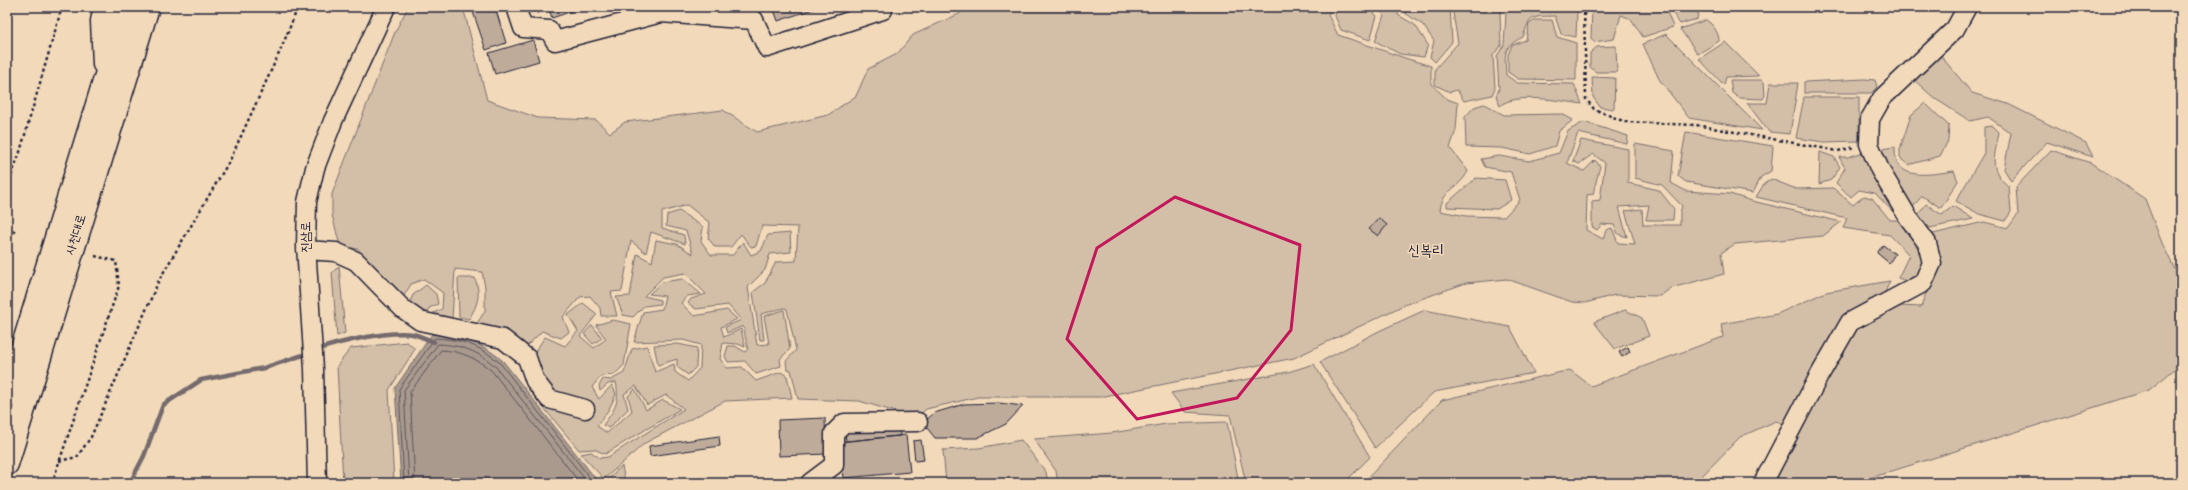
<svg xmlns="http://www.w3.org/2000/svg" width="2188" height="490" font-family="Dekko,'Poor Story',sans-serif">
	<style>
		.green { fill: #d3bea7; stroke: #7a7071 }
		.water { fill: #aa9a8e; stroke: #746a6d }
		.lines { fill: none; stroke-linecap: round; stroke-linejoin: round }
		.shore { stroke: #58525c; stroke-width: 1 }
		.stream { stroke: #746a6d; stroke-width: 4.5 }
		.building { fill: #beab9a; stroke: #22223b }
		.minor-casing { stroke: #22223b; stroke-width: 21 }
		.major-casing { stroke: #22223b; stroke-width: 25 }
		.path { stroke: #22223b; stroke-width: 2.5; stroke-dasharray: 3 3; stroke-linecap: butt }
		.minor { stroke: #f1d9b9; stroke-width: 18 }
		.major { stroke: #f1d9b9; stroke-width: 22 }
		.marked { fill: none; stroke: #c2185b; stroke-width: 3; stroke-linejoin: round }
		.labels { text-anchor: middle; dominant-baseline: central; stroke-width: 3; stroke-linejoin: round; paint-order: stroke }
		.street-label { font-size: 13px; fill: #22223b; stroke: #f1d9b9 }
		.quarter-label { font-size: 15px; fill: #22223b; stroke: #f1d9b9 }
	</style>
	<rect width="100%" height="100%" fill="#f1d9b9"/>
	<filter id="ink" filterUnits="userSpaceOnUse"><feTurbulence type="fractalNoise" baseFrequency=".025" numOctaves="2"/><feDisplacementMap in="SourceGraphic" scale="8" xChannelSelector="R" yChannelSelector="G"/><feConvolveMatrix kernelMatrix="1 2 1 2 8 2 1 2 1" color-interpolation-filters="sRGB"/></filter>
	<g filter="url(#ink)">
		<path class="green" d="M408 7H463L487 100 538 118 596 120 610 133 625 122 723 110 757 132 828 115 856 96 868 69 897 54 913 35 961 13 962 7H1332L1328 15 1338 35C1369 45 1399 57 1431 66V84L1447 99 1458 103 1456 130 1450 148 1468 171C1459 190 1442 189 1440 211L1466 216 1504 217 1520 200 1511 172 1485 167 1481 159 1499 156 1529 161 1559 153 1568 131 1584 122 1628 136 1627 144 1578 133 1567 163 1584 171 1595 160 1600 166 1593 194 1587 195 1586 230 1603 239 1606 230 1612 228 1618 243 1635 244 1625 211 1642 209 1643 225H1680V212L1682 206 1662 185 1635 178V144L1674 151 1671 183 1686 191 1730 194 1752 201 1841 222 1823 236 1735 244 1721 253 1724 274 1671 288 1660 296 1615 295 1585 303 1572 302 1507 279 1466 283 1404 305 1294 358 1100 397H978L926 409 917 418 859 401 798 399 791 370 787 369 786 361 796 350 787 309 784 308 761 314 764 340H760L753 292 765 283 776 262 796 261 798 227 762 226 756 246 751 247 741 234 731 247H715L708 238 710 223 687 205 662 212V228L684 235 685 244 651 232 646 253 631 241 622 291 611 292 617 316H601L600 308 590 296 580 297 563 317 569 332 561 338 542 331 526 347 512 334 476 325 485 311V287L482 272 455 269 452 320 431 314 442 309 443 293 424 279 411 284 402 299 358 249 340 246 332 215V194L395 32Z
			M1337 7H1368L1377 16 1370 40 1341 30 1335 16Z
			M1376 7H1401L1398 9V15L1415 25 1428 45 1424 57 1400 54 1375 41 1384 15Z
			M1410 7H1450L1452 42 1435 62 1430 57 1434 41 1423 25 1405 13Z
			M1452 7H1508L1500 12 1501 46 1493 55 1495 88 1492 95 1464 101 1457 90 1450 92 1435 85V69L1458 43Z
			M1514 7H1572L1577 10 1576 37 1561 34 1555 16C1533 17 1530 14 1523 37 1502 47 1505 54 1506 75L1517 83 1574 84 1582 104C1562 101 1514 92 1500 106L1496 96 1499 89 1497 56 1504 45 1506 13Z
			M1592 7H1665L1673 27 1643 37 1631 19 1621 15 1614 39 1594 42 1591 38Z
			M1671 7H1700L1697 19 1680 24 1671 10Z
			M1535 20H1552L1557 37 1576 43V80L1518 79 1508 72V55L1512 45 1526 40 1529 24Z
			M1706 20C1713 24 1719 33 1719 41L1698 54 1680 29Z
			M1666 34 1762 130 1689 118 1659 79 1643 44Z
			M1725 42 1759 76 1726 77 1724 85 1699 59Z
			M1616 46 1617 72H1596L1590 67V53L1597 47Z
			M1940 55 1972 93 2008 104 2086 143 2093 157 2047 142 2011 181 2004 169 2011 133 1988 117 1970 121 1934 98 1913 79Z
			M1592 77 1615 78 1614 109 1600 107 1593 97Z
			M1865 79 1875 80 1877 87 1871 93H1804V82Z
			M1730 80H1761L1764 82 1765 95 1763 99 1739 98 1732 93Z
			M1770 83H1798L1790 134 1769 132 1747 103H1767Z
			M1804 97H1859V141L1824 142 1796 138Z
			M1925 103 1949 126 1948 141 1940 156 1908 165 1900 158V149L1911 115Z
			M1484 104 1504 115 1562 114 1573 120 1559 131 1555 146 1530 154 1502 148 1466 147 1465 117 1474 107Z
			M1993 126 1999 132C1995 157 1987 168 2009 187L2011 212 2005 221 1979 214 1956 201 1984 153V127Z
			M1686 132 1773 146 1771 171 1761 177 1753 193 1686 182 1678 176Z
			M1581 140 1628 149V183L1659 190 1674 209 1673 220H1646L1649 205 1619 207 1627 237 1618 234 1614 225 1602 224 1597 230 1592 227V201L1600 200 1605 163 1593 154 1579 164 1573 161Z
			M1895 147C1895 151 1895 158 1897 162 1906 181 1938 173 1954 171L1958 181 1941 208 1922 196 1911 209 1881 149Z
			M2051 150 2091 163 2145 199 2162 243 2181 282V364L2149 390 1854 483H1776L1783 453 1801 430 1776 421 1740 437 1698 480V483H1363L1442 400 1570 370 1591 386 1723 337 1721 324 1777 314 1826 292 1890 281 1879 305 1921 307 1932 276 1941 267 1933 234 1984 222 2008 228 2018 214 2016 187Z
			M1820 152 1834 157 1840 167 1831 180 1819 184Z
			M1864 152 1898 211 1894 213 1875 193 1859 190 1851 197 1836 183 1845 168 1839 157H1848Z
			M1476 178 1505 180 1511 200 1497 209 1447 207V203Z
			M1771 179 1796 189 1833 188 1853 205 1864 196 1872 198 1890 220H1906L1925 257 1923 271 1906 281 1898 278 1909 255 1890 235 1843 228 1847 218 1756 197 1764 184Z
			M1926 204 1942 215 1953 206 1973 219 1930 228 1918 215Z
			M679 211 703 227 701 241 711 255H733L743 242 751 255 761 251 768 235 790 233 791 252 770 254 765 270 748 287 757 345 769 344 764 316 784 310 790 349 780 359 781 366 756 374 745 361 728 362 725 356 728 346H735L745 352 748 349 743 326 727 333 725 327 741 320 728 305 696 309 688 303 691 299 706 294 685 273 663 277 644 296 660 300V304L644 306 633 317 623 315 616 297 630 296 637 254 652 262 656 240 677 244 693 254 686 231 666 226 667 215Z
			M339 266 345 333 337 336 332 273Z
			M458 278H475C481 295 478 304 469 319L459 317Z
			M683 279 701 294 687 296 681 303 694 316 727 310 737 319 721 327 724 337 741 329 745 347 738 344 723 343 720 359 727 368 742 367 756 381 781 372 787 376 792 398 725 401 645 443 604 479 581 454 591 452 600 458 608 457 684 409 666 395 647 405 636 386 624 394 628 409 609 428 603 425C615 409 620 403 616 382L608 384 600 391 599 386 603 379 611 380 624 373 632 349 647 346 655 372 674 364 675 372 688 381 700 368 701 345 683 340 634 342 643 312 662 309 665 296 649 294 662 282Z
			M426 285 436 294 438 304 429 308 427 316 407 309 413 295Z
			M583 303 597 314 580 336 594 348 606 339 596 325 613 320 631 324 624 365 614 375 601 376 592 387 599 399 612 385 616 394 609 409 597 426 607 433 632 411 628 396 635 389 646 410 663 400 680 409 605 454 594 449 579 450 538 401 543 383 534 353 545 337 565 346 578 331 568 315Z
			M1425 310 1510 327 1534 373 1434 392 1375 448 1320 362 1379 331Z
			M1625 310 1642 318 1649 336 1615 349 1594 322Z
			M592 325 602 338 593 344 584 334Z
			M407 342 415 349 389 390 394 483H343L337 366 351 348Z
			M678 344 697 348 696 367 688 375 677 367V359L658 365 654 345Z
			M1314 364 1370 457 1344 483H1246L1230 415 1185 412 1171 393 1288 372Z
			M1227 422 1239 483H1058L1056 471 1034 439 1112 433 1166 424Z
			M1021 440 1046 472 1048 483H946L943 450 979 448Z
			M622 466 625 483H606L605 482Z"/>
		<path class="water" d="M432 334C462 336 480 341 503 361L599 483H401L395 388Z"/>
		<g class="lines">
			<path class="shore" d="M404 483 399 389 435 338C463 340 479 345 500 363L594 483
				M409 483 404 390 438 344C461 345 478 351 496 367L588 483
				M415 483 410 392 441 350C461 351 476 358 492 371L580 483"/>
			<path class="stream" d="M316 350C339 342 389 330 413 334 420 336 427 339 434 342
				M130 483 144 456 163 405 201 380 264 368 309 353"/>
		</g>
		<path class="building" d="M477 7H495L506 43 486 50 472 9Z
			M535 7H548L549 9 537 13Z
			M553 7H584L552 18 549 9Z
			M773 7H819L778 21Z
			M533 40 539 61 495 74 489 53Z
			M1379 218 1387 225 1378 236 1369 229Z
			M1883 245 1895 254 1889 263 1877 253Z
			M1628 347 1630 352 1622 357 1619 352Z
			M999 403 1023 406 1006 424 977 438H935L923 423 934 413 964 404Z
			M825 418 826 454 779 456 778 420Z
			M900 428V436L846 441 845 432Z
			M906 435 910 472 844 478 840 442Z
			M719 436 720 446 650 456 649 446Z
			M921 440 924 460 915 461 913 441Z"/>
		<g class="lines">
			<defs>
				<path id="minor" d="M516 7 523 28 549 30 555 41 661 13 754 20 767 48 883 10
					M306 250 336 252 356 261 403 309 420 321 503 339 527 358 535 381 549 399 585 409
					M317 483 314 369 306 246 307 202 315 168 333 121 386 7
					M810 483 834 465V433L844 423 918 422
					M1763 483 1819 376 1850 322 1923 283 1932 263 1927 243 1908 217 1880 170 1869 144 1870 119 1882 98 1955 29 1967 7"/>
				<path id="major" d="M104 64 102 21 105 7
					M7 397 127 7
					M7 464 148 7"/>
			</defs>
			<use href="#minor" class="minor-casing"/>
			<use href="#major" class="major-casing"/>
			<path class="path" d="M1584 7 1586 99 1594 109 1625 122 1696 125 1838 151 1855 147
				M7 187 20 152 62 7
				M7 230 16 232
				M59 461 77 457 91 437 159 280 230 160 281 49 298 7
				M52 483 119 286 116 261 95 256"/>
			<use href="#minor" class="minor"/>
			<use href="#major" class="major"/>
		</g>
	</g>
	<path class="marked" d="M1175 197 1300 245 1291 330 1237 398 1137 419 1067 339 1097 248Z"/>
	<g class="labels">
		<g class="street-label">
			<text transform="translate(77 235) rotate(-73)">사천대로</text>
			<text transform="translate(307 237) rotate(-90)">진삼로</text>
		</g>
		<g class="quarter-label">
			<text x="1426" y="252">신복리</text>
		</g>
	</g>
	<rect width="2188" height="490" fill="none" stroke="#f1d9b9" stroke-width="24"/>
	<rect x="12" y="12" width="2164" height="466" fill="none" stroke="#22223b" stroke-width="1.5" filter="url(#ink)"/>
</svg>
